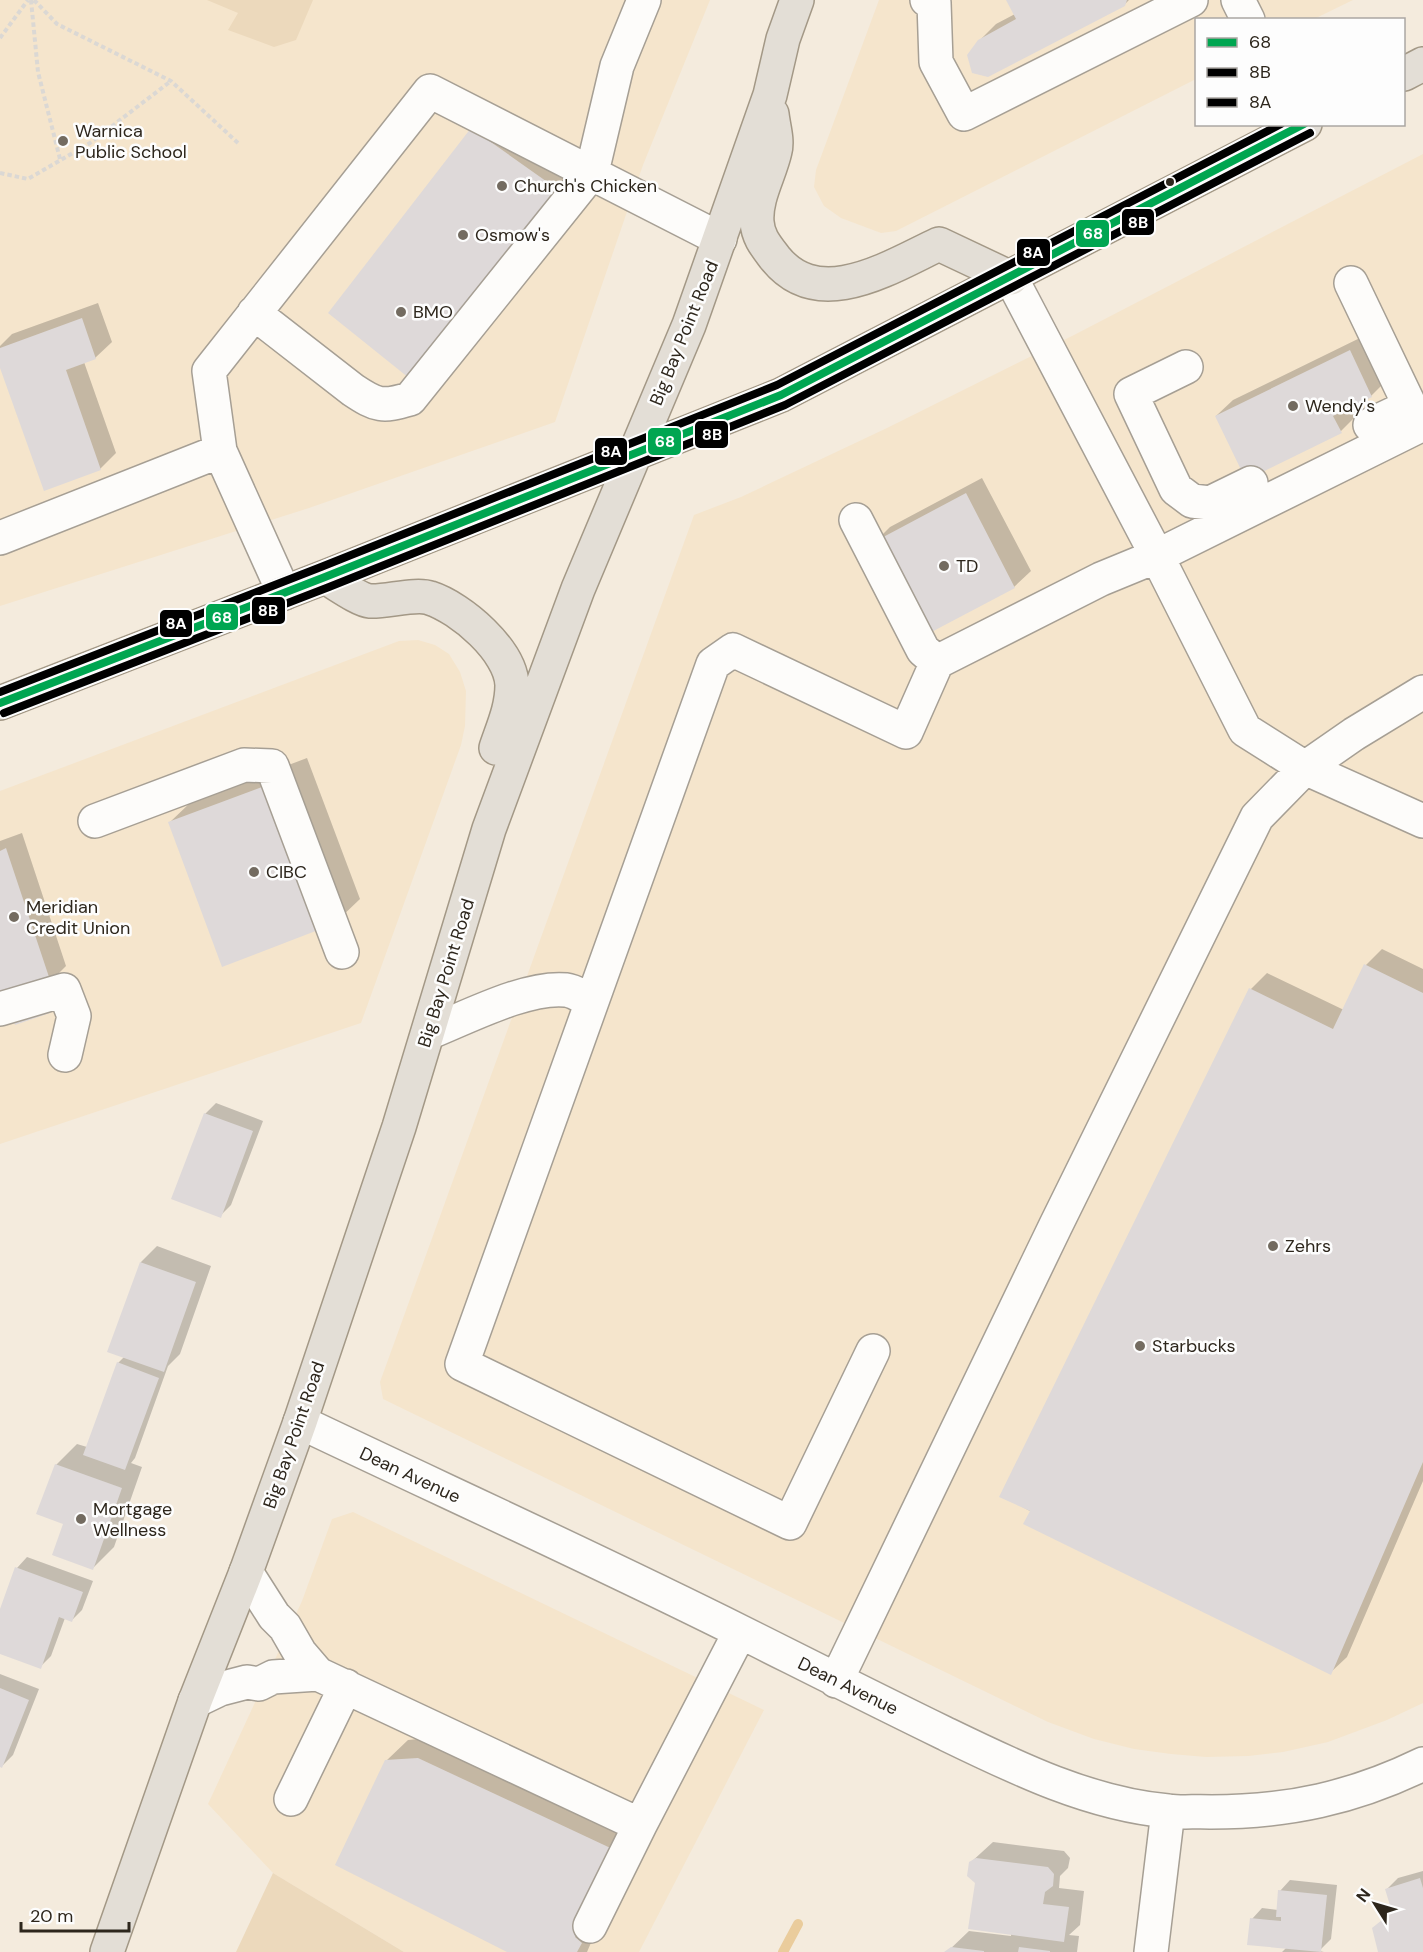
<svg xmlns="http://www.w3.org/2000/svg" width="1423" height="1952" font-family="'DM Sans',sans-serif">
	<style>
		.built { fill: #f5e5cc }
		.green { fill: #ecd9bc }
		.shadow { fill: #0003 }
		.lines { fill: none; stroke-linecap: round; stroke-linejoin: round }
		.stream { stroke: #eacc9c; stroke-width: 10 }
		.building { fill: #ded9d9 }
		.minor-casing { stroke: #a69f94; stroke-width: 36 }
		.major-casing { stroke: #a39886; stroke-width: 36 }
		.path { stroke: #dbd8d4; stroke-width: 4; stroke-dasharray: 4.5 3; stroke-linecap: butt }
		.minor { stroke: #fdfcfa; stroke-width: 33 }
		.major { stroke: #e3ded6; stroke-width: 33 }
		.bus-1-casing { stroke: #fdfdfd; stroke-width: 12 }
		.bus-2-casing { stroke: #fdfdfd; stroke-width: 12 }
		.bus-3-casing { stroke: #fdfdfd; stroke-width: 12 }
		.bus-1 { stroke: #00a651; stroke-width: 8 }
		.bus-2 { stroke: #000; stroke-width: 8 }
		.bus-3 { stroke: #000; stroke-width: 8 }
		.poi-dot { fill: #736b60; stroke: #fdfdfd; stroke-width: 2 }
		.bus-dot { fill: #2d261c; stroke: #fdfdfd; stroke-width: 2 }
		.labels { text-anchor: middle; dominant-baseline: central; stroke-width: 5; stroke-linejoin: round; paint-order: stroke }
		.poi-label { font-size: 18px; fill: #2d261c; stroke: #fdfdfd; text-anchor: start }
		.street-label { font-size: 18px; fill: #2d261c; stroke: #fdfdfd }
		.line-badge { stroke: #fdfdfd; stroke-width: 2 }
		.badge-label { font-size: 16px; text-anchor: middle; font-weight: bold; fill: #fff }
	</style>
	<rect width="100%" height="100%" fill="#f4ebdd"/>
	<path class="built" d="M0 0H710L643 165 555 422 309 508 0 606Z
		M879 0H1353L1314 19 1196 20V79L896 231 881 233 841 218 824 206 814 187 816 170Z
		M1423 154V1703L1387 1720 1328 1742 1283 1752 1248 1756 1206 1757 1171 1754 1134 1749 1094 1739 1048 1722 383 1399 380 1382 694 515 741 497 887 428 1074 335Z
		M418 640 435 645 449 654 460 672 466 691 465 726 461 745 361 1023 0 1144V791L399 641Z
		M353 1512 764 1710 639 1952H404L273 1873 208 1804 302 1601 332 1519Z"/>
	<path class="green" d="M207 0H313L296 40 274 47 228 30 238 13Z
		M273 1873 404 1952H236Z"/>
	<path class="shadow" d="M1008 0H1129L1124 5 979 41 996 24 1015 14Z
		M472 129 580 169 430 355Z
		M98 303 112 342 95 358 84 362 116 453 100 469 0 363V346L12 334Z
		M1366 335 1388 379 1371 396 1352 405 1357 415 1341 431 1216 416 1233 400Z
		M982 478 1031 571 1014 587 922 635 874 543 890 527Z
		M307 758 360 899 338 920 169 823 191 802Z
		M22 833 66 966 58 974 66 995 49 1012 0 1001V841Z
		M1382 949 1423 969V1481L1347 1657 1330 1673 1002 1496 1251 989 1267 973 1344 1010 1366 965Z
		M216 1103 263 1121 231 1205 220 1216 205 1114Z
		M157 1246 211 1266 180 1354 168 1366 135 1458 131 1463 142 1467 114 1547 93 1568 65 1523 56 1465 77 1444 87 1447 118 1363 125 1356 109 1351 141 1262Z
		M27 1557 93 1581 82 1610 72 1620 65 1618 51 1656 40 1667 0 1652V1614L17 1568Z
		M0 1674 39 1689 13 1755 2 1766 0 1765Z
		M439 1737 639 1831 587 1952H511L386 1761 408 1740Z
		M993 1842 1064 1851 1070 1858 1068 1868 1060 1876 1059 1888 1084 1891 1080 1925 1069 1935 1079 1936 1077 1952H947L969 1931 1011 1936V1933L976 1883 970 1863Z
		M1423 1871V1952H1380L1385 1918 1393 1911 1387 1889 1398 1878Z
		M1290 1880 1337 1885 1331 1939 1319 1951 1324 1952H1282L1287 1947 1252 1919 1262 1908 1278 1910 1280 1891Z"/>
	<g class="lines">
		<path class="stream" d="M783 1952 798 1924"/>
	</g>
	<path class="building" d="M1006 0H1127L1125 6 988 77 972 73 967 55 978 40 1016 19Z
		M471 128 560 191 409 378 328 313Z
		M82 318 96 359 66 370 101 470 44 491 0 368V348Z
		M1350 350 1372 397 1333 416 1342 433 1246 480 1215 416Z
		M966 493 1015 588 922 637 872 543Z
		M286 778 339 922 222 967 168 822Z
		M6 848 51 983 41 986 50 1013 15 1025 7 1000 0 1002V851Z
		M1364 964 1423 993V1462L1331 1675 1023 1524 1030 1511 999 1497 1249 988 1333 1029Z
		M204 1113 253 1131 221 1218 171 1199Z
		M140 1262 196 1282 164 1372 107 1352Z
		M117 1362 159 1378 125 1470 83 1455Z
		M55 1464 122 1488 93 1570 52 1555 63 1524 36 1514Z
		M15 1567 83 1592 72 1622 59 1617 41 1669 0 1654V1609Z
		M0 1688 29 1700 2 1768 0 1767Z
		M418 1758 619 1852 575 1937 582 1943 577 1952H507L335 1865 385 1760Z
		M976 1858 1048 1867 1054 1874 1053 1886 1045 1892 1043 1904 1069 1907 1064 1942 968 1929 975 1883 967 1876 969 1862Z
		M1420 1878 1423 1888V1952H1378L1372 1928 1392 1912 1385 1889Z
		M1278 1890 1327 1895 1321 1952 1247 1945 1250 1918 1281 1921V1917H1276Z
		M951 1947 984 1951V1952H944Z
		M1019 1947 1050 1951V1952H1018Z"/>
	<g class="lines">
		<defs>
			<path id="minor" d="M927 0 934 3 936 62 964 114 1191 0
				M1238 0 1248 20
				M1011 278 1157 556 1245 730 1305 768 1423 821
				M1351 283 1410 406 1370 425
				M254 313 353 390C377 406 382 407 410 399L592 172 617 66 644 0
				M1186 367 1131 394 1176 489 1192 501 1210 503 1251 483
				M856 520 923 650 937 662
				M0 538 220 451
				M284 593 220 451 209 371 430 91 720 239
				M95 821 244 765 272 766 342 952
				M0 1009 64 990 74 1016 65 1055
				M428 1033C466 1018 526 986 566 990 575 991 584 998 592 1001
				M873 1351 790 1523 462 1364 713 664 733 650 906 732 937 662 1101 579 1157 556 1423 424
				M300 1422C447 1492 595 1559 741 1632 809 1666 876 1700 944 1733 1014 1767 1089 1804 1168 1811 1182 1813 1196 1811 1211 1812 1288 1812 1353 1798 1423 1764
				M246 1572 274 1616 285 1627 300 1653 318 1674 640 1825 740 1632
				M836 1681 1055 1227 1257 817 1305 768 1354 734 1423 692
				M195 1701 220 1689 247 1682 259 1684 273 1677 318 1674
				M291 1799 346 1686
				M590 1926 640 1825
				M1151 1952 1168 1811"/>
			<path id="major" d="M1404 74 1423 64
				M772 114C773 125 778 140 775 151 770 174 755 198 757 222 758 237 766 246 775 258 819 313 890 267 939 244L1011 278
				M325 577C336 583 359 600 370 601 386 602 416 593 430 598 461 608 511 651 512 685 512 708 503 727 496 748
				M0 703 325 577 781 395 1305 124
				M107 1952 195 1701 246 1572 300 1422 399 1127 489 829 578 589 689 325 770 95 783 39 797 0"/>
		</defs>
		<use href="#minor" class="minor-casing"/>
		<use href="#major" class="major-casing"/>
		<path class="path" d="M31 0 38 72 60 159
			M34 0 57 24 171 81 238 143
			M0 38 28 0
			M0 173 28 179 90 143 171 81"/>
		<use href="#minor" class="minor"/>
		<use href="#major" class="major"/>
		<defs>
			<path id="bus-1" d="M0 703 325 577 781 395 1304 124"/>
			<path id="bus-2" d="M4 713 329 587 785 405 1310 133"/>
			<path id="bus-3" d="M0 692 321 567 777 385 1281 124"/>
		</defs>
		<use href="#bus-1" class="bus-1-casing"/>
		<use href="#bus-2" class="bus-2-casing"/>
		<use href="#bus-3" class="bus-3-casing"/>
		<use href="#bus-1" class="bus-1"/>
		<use href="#bus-2" class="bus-2"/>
		<use href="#bus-3" class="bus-3"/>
	</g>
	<g class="poi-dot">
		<circle cx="63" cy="141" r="6"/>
		<circle cx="502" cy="186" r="6"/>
		<circle cx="463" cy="235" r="6"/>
		<circle cx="401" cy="312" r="6"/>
		<circle cx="1293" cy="406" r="6"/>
		<circle cx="944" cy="566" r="6"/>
		<circle cx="254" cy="872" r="6"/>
		<circle cx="14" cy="917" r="6"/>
		<circle cx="1273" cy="1246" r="6"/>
		<circle cx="1140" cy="1346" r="6"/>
		<circle cx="81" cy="1519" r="6"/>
	</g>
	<circle class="bus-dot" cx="1170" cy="182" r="5"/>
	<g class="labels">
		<g class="poi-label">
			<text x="75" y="131">Warnica<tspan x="75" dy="21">Public School</tspan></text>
			<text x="514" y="186">Church's Chicken</text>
			<text x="475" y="235">Osmow's</text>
			<text x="413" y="312">BMO</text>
			<text x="1305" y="406">Wendy's</text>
			<text x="956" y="566">TD</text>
			<text x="266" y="872">CIBC</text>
			<text x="26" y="907">Meridian<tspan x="26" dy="21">Credit Union</tspan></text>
			<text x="1285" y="1246">Zehrs</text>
			<text x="1152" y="1346">Starbucks</text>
			<text x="93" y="1509">Mortgage<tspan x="93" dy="21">Wellness</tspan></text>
		</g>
		<g class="street-label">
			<text transform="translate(684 333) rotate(-68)">Big Bay Point Road</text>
			<text transform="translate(446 973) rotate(-73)">Big Bay Point Road</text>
			<text transform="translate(294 1435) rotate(-71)">Big Bay Point Road</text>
			<text transform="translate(410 1475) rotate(25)">Dean Avenue</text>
			<text transform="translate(848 1686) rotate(26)">Dean Avenue</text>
		</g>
	</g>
	<g class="line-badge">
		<rect x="1121" y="208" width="34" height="28" rx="6" fill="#000"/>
		<rect x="1075" y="219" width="35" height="29" rx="6" fill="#00a651"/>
		<rect x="1016" y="238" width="35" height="29" rx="6" fill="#000"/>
		<rect x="694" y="420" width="35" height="29" rx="6" fill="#000"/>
		<rect x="647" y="427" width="35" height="29" rx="6" fill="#00a651"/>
		<rect x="594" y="437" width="34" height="29" rx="6" fill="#000"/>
		<rect x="251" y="596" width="35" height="29" rx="6" fill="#000"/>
		<rect x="205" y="603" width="34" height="28" rx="6" fill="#00a651"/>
		<rect x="159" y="609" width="34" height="29" rx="6" fill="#000"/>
	</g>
	<g class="badge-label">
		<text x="1138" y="228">8B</text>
		<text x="1093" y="239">68</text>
		<text x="1033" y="258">8A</text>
		<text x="712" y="440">8B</text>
		<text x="665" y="447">68</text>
		<text x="611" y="457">8A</text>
		<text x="268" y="616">8B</text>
		<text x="222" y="623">68</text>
		<text x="176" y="629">8A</text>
	</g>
	<rect x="1195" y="18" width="210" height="108" fill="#fdfdfd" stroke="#aaa7a3" stroke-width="1.5"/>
	<rect x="1207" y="38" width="30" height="9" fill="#00a651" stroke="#aaa7a3" stroke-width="1.5"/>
	<text x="1249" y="48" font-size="18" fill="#2d261c">68</text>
	<rect x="1207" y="68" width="30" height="9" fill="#000000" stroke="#aaa7a3" stroke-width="1.5"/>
	<text x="1249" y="78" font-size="18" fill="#2d261c">8B</text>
	<rect x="1207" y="98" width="30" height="9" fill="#000000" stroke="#aaa7a3" stroke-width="1.5"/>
	<text x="1249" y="108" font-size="18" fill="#2d261c">8A</text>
	<g transform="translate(1375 1904) rotate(307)" stroke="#fdfdfd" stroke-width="4.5" paint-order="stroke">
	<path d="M0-4.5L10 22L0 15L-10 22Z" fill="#2d261c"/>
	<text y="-9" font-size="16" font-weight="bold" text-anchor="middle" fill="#2d261c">N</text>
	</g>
	<path d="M21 1922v9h108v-9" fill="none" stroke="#2d261c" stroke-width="3"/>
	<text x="30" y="1922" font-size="18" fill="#2d261c" stroke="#fdfdfd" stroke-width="4.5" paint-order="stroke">20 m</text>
</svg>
